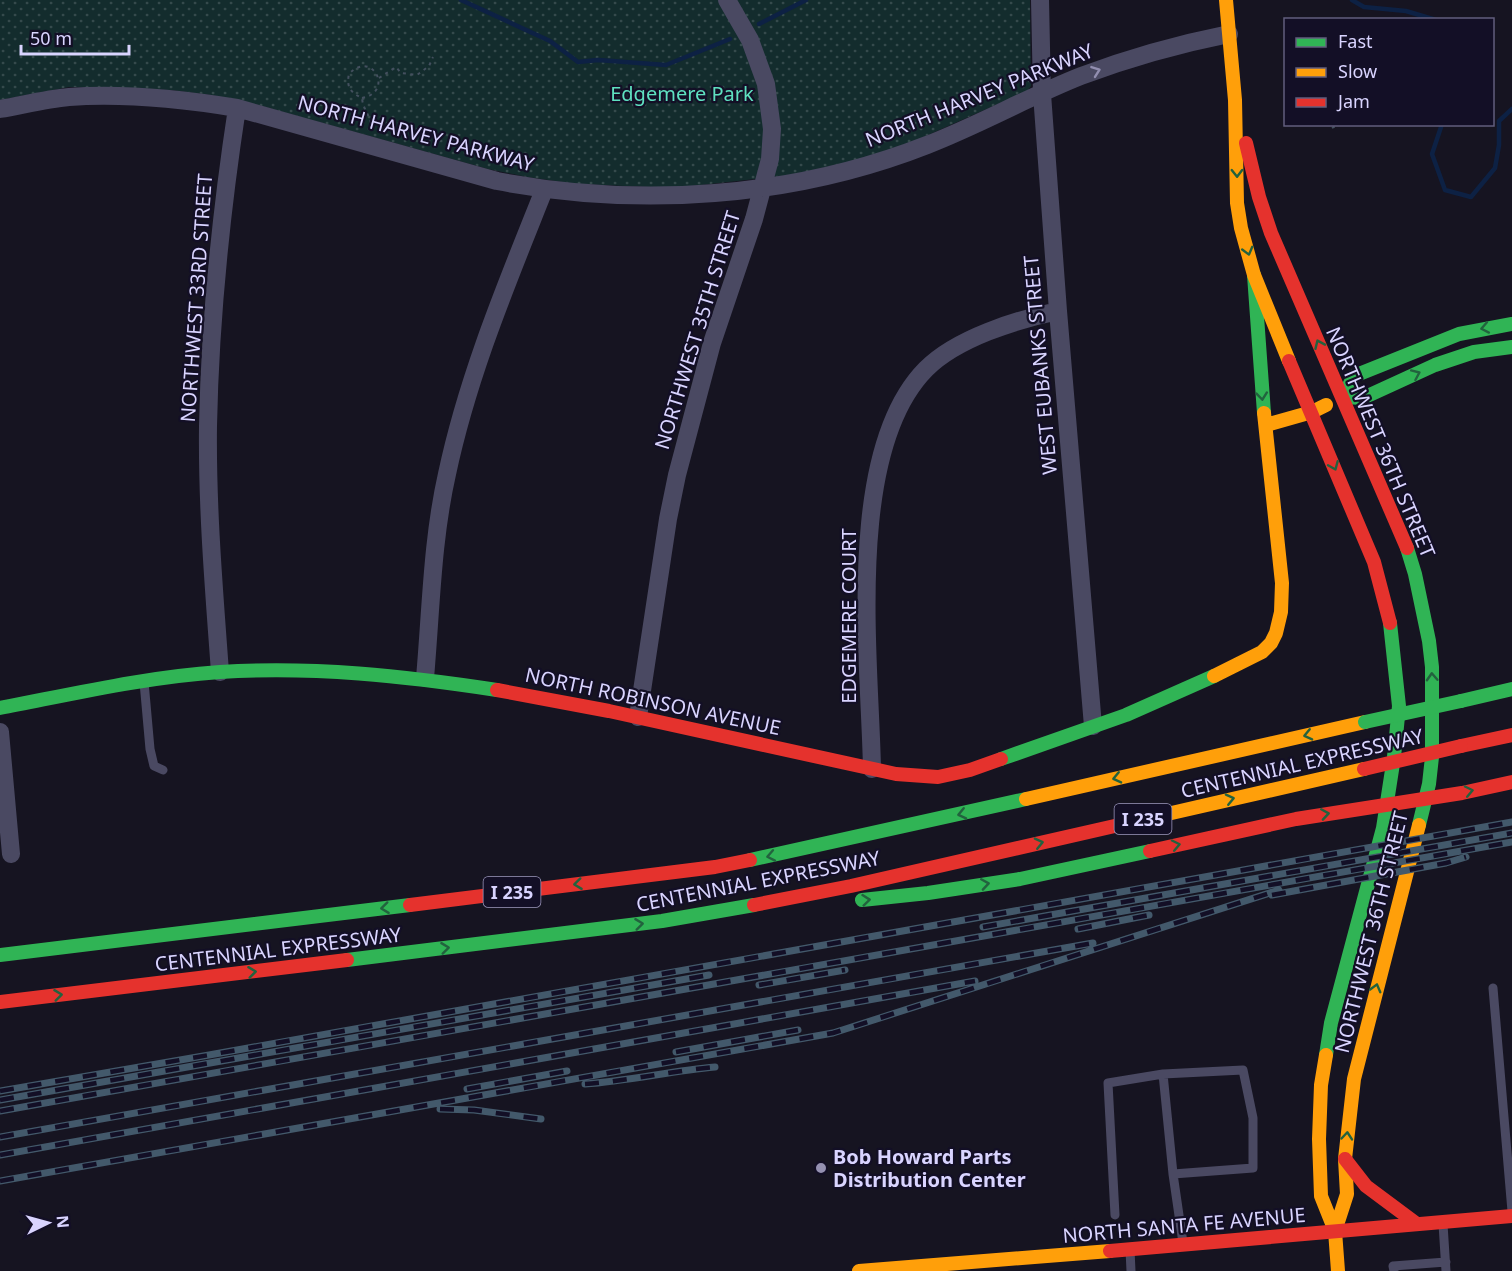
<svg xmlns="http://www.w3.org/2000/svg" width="1512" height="1271" font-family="'Noto Sans',sans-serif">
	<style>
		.park { fill: url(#park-dots) }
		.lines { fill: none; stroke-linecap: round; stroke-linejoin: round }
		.stream { stroke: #0d2144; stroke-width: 4.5 }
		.path { stroke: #44505f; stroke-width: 2; stroke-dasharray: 3 4.5; stroke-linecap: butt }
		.lane { stroke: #4a4962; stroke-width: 9 }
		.street { stroke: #4a4962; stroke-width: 18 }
		.fast { stroke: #30b455; stroke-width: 14 }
		.slow { stroke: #ff9f0a; stroke-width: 14 }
		.jam { stroke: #e5322d; stroke-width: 14 }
		.rail-casing { stroke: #43596b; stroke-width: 7 }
		.rail { stroke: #130f26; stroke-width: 4.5; stroke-dasharray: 14; stroke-linecap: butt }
		.fast-bridge { stroke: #30b455; stroke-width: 14 }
		.jam-bridge { stroke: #e5322d; stroke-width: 14 }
		.oneway { stroke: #928eb0 }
		.oneway2 { stroke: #22623e }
		.poi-dot { fill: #9591b1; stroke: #130f26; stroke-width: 2 }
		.labels { text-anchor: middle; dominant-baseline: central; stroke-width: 4.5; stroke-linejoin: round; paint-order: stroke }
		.shield { fill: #130f26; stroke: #9e99be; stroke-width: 1.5 }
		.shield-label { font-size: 18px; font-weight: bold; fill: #d9d4ff }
		.park-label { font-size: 20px; fill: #5fe0c0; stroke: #130f26 }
		.street-label { font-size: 20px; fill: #d9d4ff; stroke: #130f26 }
		.poi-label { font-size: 20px; font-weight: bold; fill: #d9d4ff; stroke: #130f26; text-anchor: start }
	</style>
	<defs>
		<pattern id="park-dots" width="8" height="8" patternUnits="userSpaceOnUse" patternTransform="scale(1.5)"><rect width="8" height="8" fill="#132c2d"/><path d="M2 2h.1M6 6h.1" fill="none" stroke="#354a4c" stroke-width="1.8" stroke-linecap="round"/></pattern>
	</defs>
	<rect width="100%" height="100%" fill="#161421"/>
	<path class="park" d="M0 0H1030L1031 86 1027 91 910 143 858 160 792 175 674 188 577 184 527 177 488 169 258 105 211 95 171 90 69 87 0 100Z"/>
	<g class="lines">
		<path class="stream" d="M461 0 550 41 578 62 598 60 666 65 730 39
			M1352 0 1364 7 1406 11 1436 20
			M759 24 806 0
			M1442 124 1432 154 1445 190 1471 197 1495 168 1499 145V121L1512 109"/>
		<path class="path" d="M379 78 396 67 401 73 417 75 429 66 433 57
			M362 98C395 92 372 49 349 74 346 87 351 93 362 98 363 111 372 116 371 129
			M1332 128 1339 124"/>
		<path class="lane" d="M144 682 150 749 154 766 163 770
			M1493 988 1512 1211
			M1173 1174 1253 1168V1118L1243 1070 1163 1074 1173 1174 1183 1243
			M1115 1215 1108 1083 1163 1074
			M1443 1224 1446 1271
			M1130 1250 1131 1271
			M1394 1271 1393 1266 1446 1262"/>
		<path class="street" d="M1040 0 1042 94 1058 311 1093 726
			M0 109C23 105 46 99 69 97 125 93 182 99 237 108L497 181C639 208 792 198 927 145 979 125 1028 97 1081 76 1129 58 1179 44 1229 34
			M220 672C214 590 207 508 208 426 210 320 221 213 237 108
			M425 678C431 610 432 540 447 474 468 375 507 283 544 190
			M638 717 668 519 677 475 712 343 754 219 770 159 772 129 766 84 750 40 727 0
			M0 732 11 854
			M872 769C870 660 844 452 926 369 957 338 1016 320 1058 311"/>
		<path class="fast" d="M1254 275 1264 413
			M1512 324 1459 334 1354 376 1343 397 1363 398 1435 365 1474 352 1512 347
			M1407 548 1415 574 1429 641 1432 667V757L1429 784 1419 825
			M1461 701 1512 689
			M0 708C73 694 146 677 220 672 313 666 405 676 497 690
			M1001 759 1126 715 1214 676
			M750 860 1026 799
			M862 900 928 893 1020 879 1150 851
			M0 955 410 905
			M347 960 662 921 754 905
			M1326 1055 1331 1023 1383 828 1394 757 1399 706 1390 623"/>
		<path class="slow" d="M1226 0 1235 100 1237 203 1241 228 1254 275 1289 361
			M1266 425 1312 412 1326 405
			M1214 676 1262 652 1271 643 1276 633 1281 612 1282 583 1264 413
			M1026 799 1365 722
			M1141 820 1364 769
			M1326 1055 1321 1085 1319 1139 1321 1196 1335 1231 1338 1271
			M1335 1231 1347 1194 1345 1159 1354 1079 1419 825
			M859 1271 1110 1251"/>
		<path class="jam" d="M1246 143 1259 197 1271 233 1407 548
			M1289 361 1374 562 1390 623
			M497 690 609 711 896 774 938 777 970 770 1001 759
			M1461 746 1512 735
			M1150 851 1296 819 1462 793 1512 782
			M410 905 715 867 750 860
			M754 905 851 886 1141 820
			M0 1002 347 960
			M1345 1159 1366 1186 1417 1224
			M1110 1251 1512 1216"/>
		<defs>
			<path id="rail" d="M1272 895 1446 863 1466 857
				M983 927 1512 833
				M1078 929 1149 915
				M759 985 845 970
				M676 1052 798 1030
				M585 1084C628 1081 671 1071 715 1067
				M467 1089 567 1071
				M0 1091 209 1055 1512 822
				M0 1100 709 975
				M440 1109 474 1110 541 1119
				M0 1111 1512 842
				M0 1137 1093 943
				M0 1155 975 981
				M0 1181 833 1033 1279 890"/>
		</defs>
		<use href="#rail" class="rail-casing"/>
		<use href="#rail" class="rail"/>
		<path class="fast-bridge" d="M1365 722 1461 701"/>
		<path class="jam-bridge" d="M1364 769 1461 746"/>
	</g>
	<defs><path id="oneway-chevron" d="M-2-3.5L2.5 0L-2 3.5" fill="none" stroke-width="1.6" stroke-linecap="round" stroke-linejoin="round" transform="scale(1.5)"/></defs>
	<use class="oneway" href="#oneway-chevron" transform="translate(1096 71) rotate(-20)"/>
	<g class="oneway2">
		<use href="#oneway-chevron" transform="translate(1237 173) rotate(89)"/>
		<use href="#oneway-chevron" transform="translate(1248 251) rotate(75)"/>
		<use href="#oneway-chevron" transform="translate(1485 328) rotate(169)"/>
		<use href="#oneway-chevron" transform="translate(1319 344) rotate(-114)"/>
		<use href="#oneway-chevron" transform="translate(1416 374) rotate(-24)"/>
		<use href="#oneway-chevron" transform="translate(1262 396) rotate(84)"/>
		<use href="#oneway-chevron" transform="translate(1334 466) rotate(67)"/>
		<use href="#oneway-chevron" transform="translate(1432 677) rotate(-93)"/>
		<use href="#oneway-chevron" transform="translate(1308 735) rotate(167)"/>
		<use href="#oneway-chevron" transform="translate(1117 778) rotate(167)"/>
		<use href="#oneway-chevron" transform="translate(1469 791) rotate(-12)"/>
		<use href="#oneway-chevron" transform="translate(1230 799) rotate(-13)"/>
		<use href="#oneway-chevron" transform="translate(962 814) rotate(167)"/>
		<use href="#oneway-chevron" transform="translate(1325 814) rotate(-9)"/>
		<use href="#oneway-chevron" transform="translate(1039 843) rotate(-13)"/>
		<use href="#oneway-chevron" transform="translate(1176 845) rotate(-12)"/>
		<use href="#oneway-chevron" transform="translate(771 856) rotate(169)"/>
		<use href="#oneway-chevron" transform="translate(578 884) rotate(173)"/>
		<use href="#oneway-chevron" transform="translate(985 884) rotate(-9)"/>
		<use href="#oneway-chevron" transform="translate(866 900) rotate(-6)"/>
		<use href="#oneway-chevron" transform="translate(385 908) rotate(173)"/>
		<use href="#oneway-chevron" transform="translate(639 924) rotate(-7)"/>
		<use href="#oneway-chevron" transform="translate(445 948) rotate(-7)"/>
		<use href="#oneway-chevron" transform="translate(252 972) rotate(-7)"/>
		<use href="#oneway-chevron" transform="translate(1376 988) rotate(-75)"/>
		<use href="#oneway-chevron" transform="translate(58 995) rotate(-7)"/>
		<use href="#oneway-chevron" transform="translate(1347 1136) rotate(-85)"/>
	</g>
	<circle class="poi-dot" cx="821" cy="1168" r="6"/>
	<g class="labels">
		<g class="shield">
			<rect x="1114.5" y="804" width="57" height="30" rx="4.5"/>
			<rect x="483.5" y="877" width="57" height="30" rx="4.5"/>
		</g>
		<g class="shield-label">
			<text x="1143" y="819">I 235</text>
			<text x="512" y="892">I 235</text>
		</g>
		<g class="park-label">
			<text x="682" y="93">Edgemere Park</text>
		</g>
		<g class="street-label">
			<text transform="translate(979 95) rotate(-22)">NORTH HARVEY PARKWAY</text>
			<text transform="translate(416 133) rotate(15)">NORTH HARVEY PARKWAY</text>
			<text transform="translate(196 298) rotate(-86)">NORTHWEST 33RD STREET</text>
			<text transform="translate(697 330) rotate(-73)">NORTHWEST 35TH STREET</text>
			<text transform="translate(1040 365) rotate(-95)">WEST EUBANKS STREET</text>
			<text transform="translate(1381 442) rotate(67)">NORTHWEST 36TH STREET</text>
			<text transform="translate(848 616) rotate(-90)">EDGEMERE COURT</text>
			<text transform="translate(653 701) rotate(12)">NORTH ROBINSON AVENUE</text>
			<text transform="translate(1302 763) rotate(-13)">CENTENNIAL EXPRESSWAY</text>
			<text transform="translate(758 881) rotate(-11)">CENTENNIAL EXPRESSWAY</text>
			<text transform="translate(1371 932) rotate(-76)">NORTHWEST 36TH STREET</text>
			<text transform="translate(278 949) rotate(-7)">CENTENNIAL EXPRESSWAY</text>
			<text transform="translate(1184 1225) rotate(-5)">NORTH SANTA FE AVENUE</text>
		</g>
		<g class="poi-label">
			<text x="833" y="1156">Bob Howard Parts<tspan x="833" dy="23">Distribution Center</tspan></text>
		</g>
	</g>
	<rect x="1284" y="18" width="210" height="108" fill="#130f26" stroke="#625e7d" stroke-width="1.5"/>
	<rect x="1296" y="38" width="30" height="9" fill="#30b455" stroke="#625e7d" stroke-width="1.5"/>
	<text x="1338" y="48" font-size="18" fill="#d9d4ff">Fast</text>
	<rect x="1296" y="68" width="30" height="9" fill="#ff9f0a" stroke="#625e7d" stroke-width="1.5"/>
	<text x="1338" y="78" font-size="18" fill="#d9d4ff">Slow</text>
	<rect x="1296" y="98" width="30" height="9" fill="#e5322d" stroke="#625e7d" stroke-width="1.5"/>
	<text x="1338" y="108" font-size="18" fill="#d9d4ff">Jam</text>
	<g transform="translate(48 1223) rotate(85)" stroke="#130f26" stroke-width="4.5" paint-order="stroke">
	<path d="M0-4.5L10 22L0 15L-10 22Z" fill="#d9d4ff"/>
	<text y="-9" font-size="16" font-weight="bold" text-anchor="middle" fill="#d9d4ff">N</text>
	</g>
	<path d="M21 45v9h108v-9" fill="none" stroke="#d9d4ff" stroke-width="3"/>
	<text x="30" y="45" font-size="18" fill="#d9d4ff" stroke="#130f26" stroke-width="4.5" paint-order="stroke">50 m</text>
</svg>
